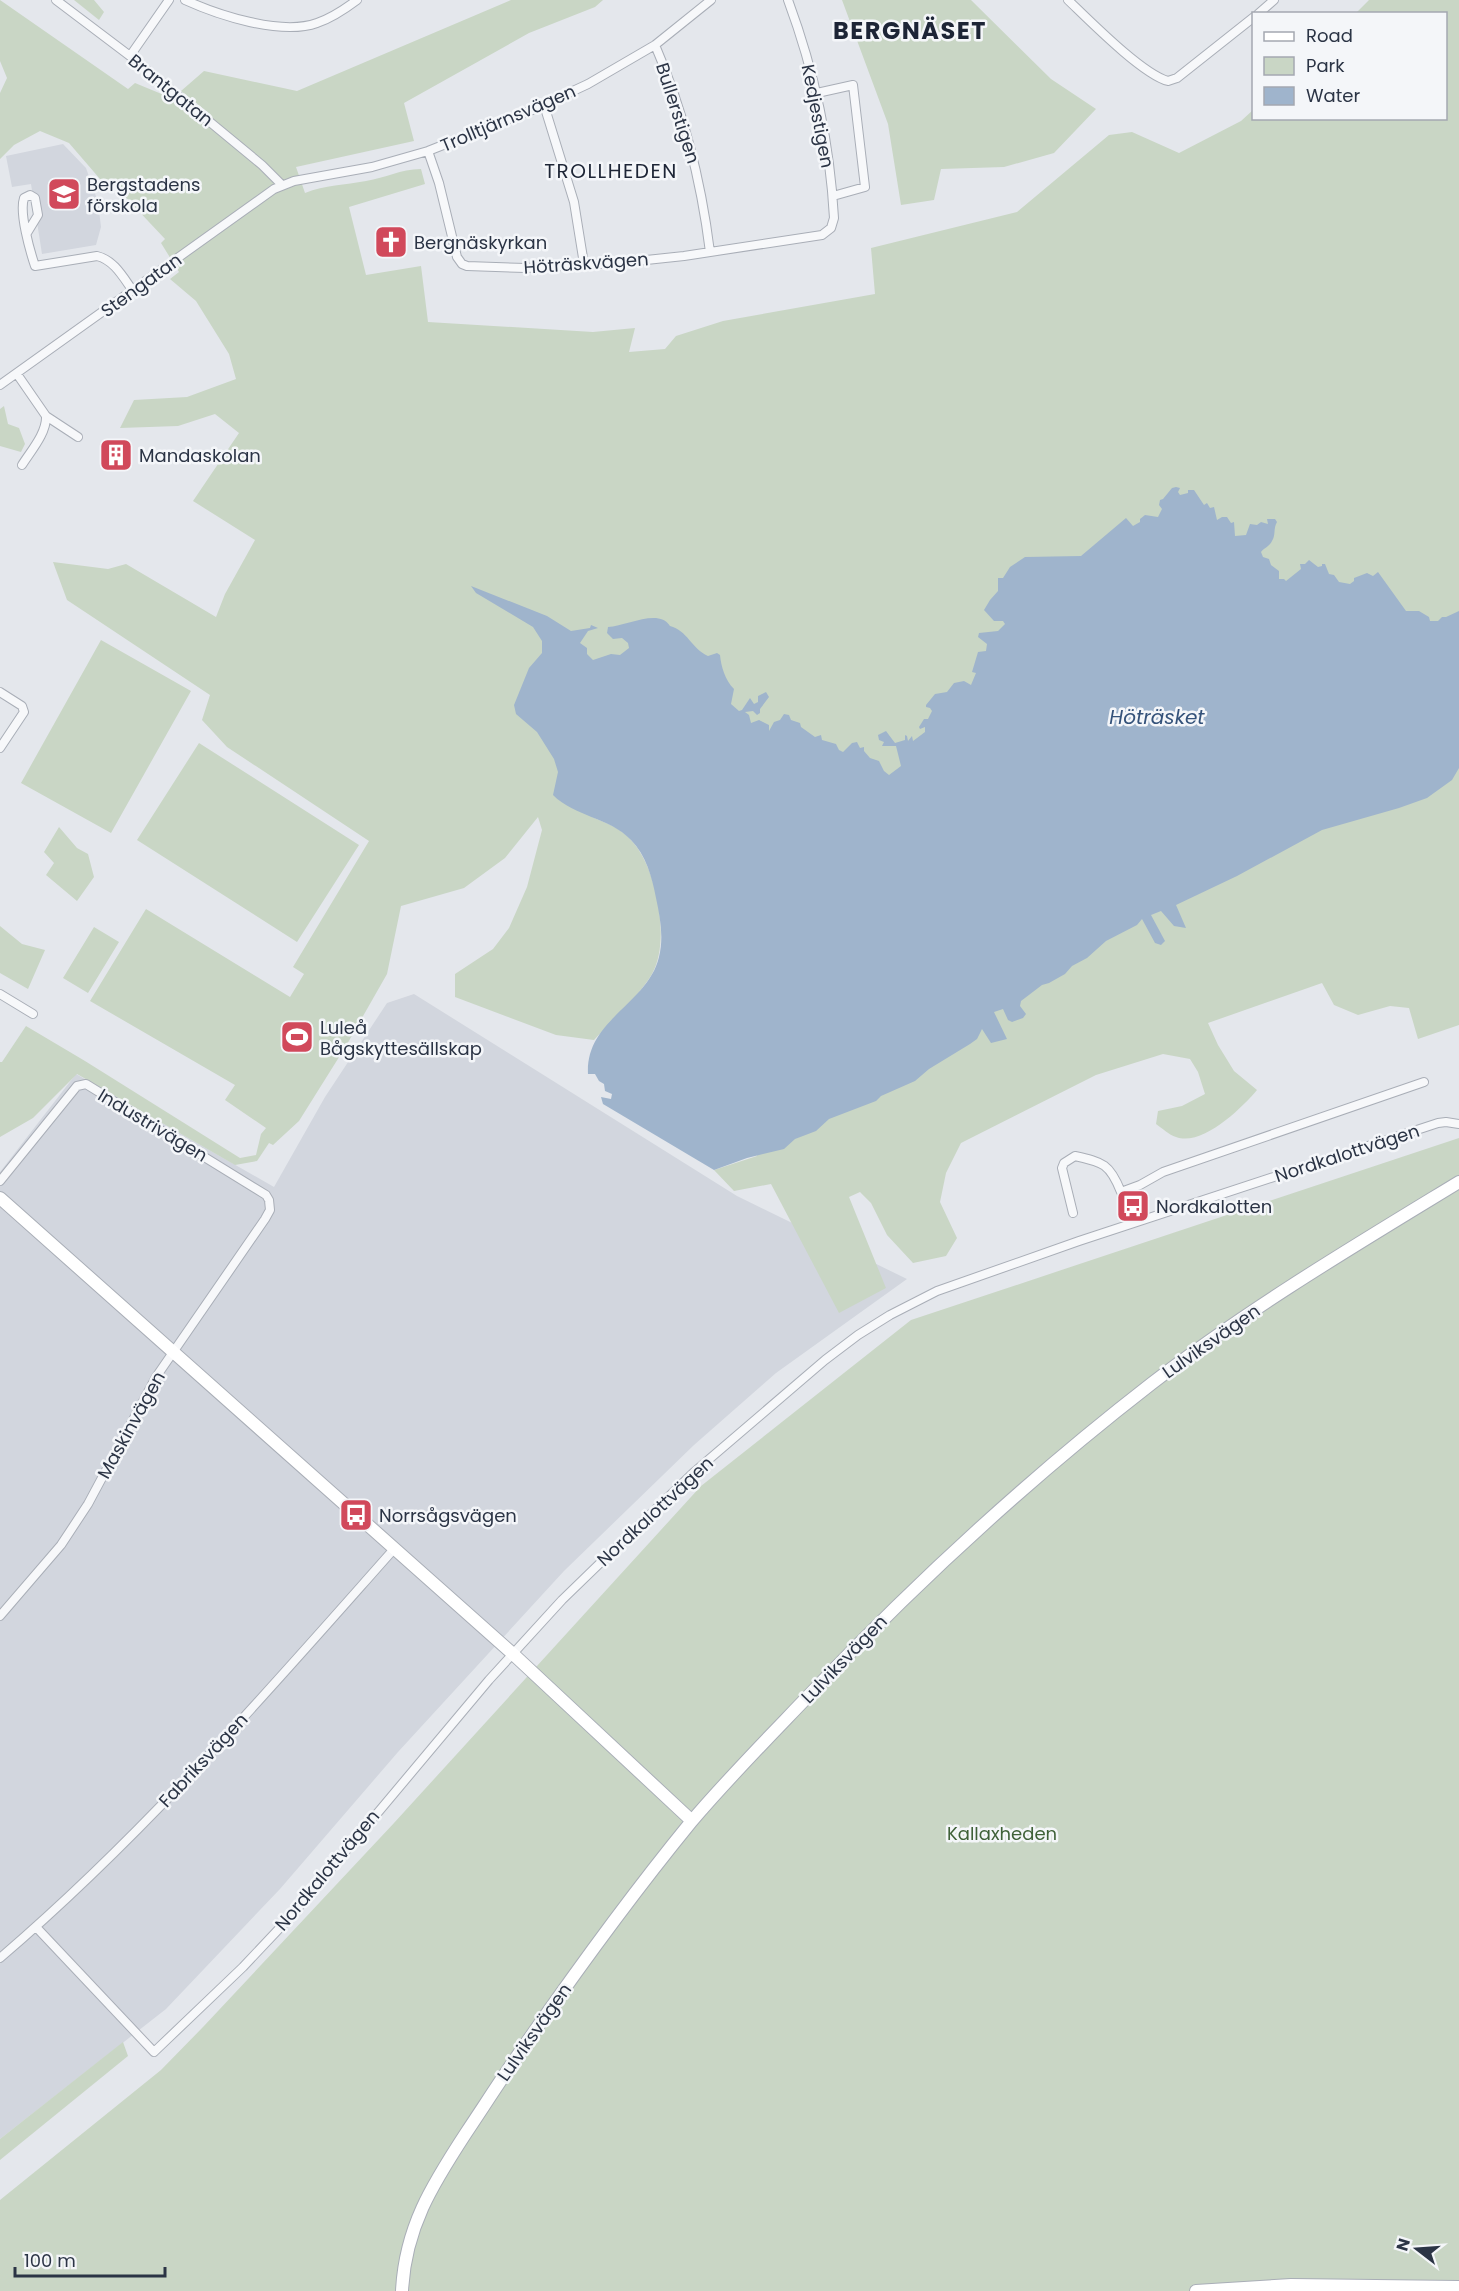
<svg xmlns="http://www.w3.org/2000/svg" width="1459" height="2291" font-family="Poppins,sans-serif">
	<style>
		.built { fill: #d2d6de }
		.green { fill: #c9d6c5 }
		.water { fill: #9fb4cc }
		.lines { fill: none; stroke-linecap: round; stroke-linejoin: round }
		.street-casing { stroke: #a9aeb7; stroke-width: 10 }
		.secondary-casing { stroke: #a9aeb7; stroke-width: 14 }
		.street { stroke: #f7f8fa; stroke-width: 8 }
		.secondary { stroke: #fff; stroke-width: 12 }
		.labels { text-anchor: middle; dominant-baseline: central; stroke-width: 5; stroke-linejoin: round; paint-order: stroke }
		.street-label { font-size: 18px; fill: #2b3445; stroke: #f4f6f9 }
		.poi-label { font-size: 18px; fill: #2b3445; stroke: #f4f6f9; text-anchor: start }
		.park-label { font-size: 18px; fill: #3f6138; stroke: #f4f6f9 }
		.neighbourhood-label { font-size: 20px; letter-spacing: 1.5px; fill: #1d2536; stroke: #f4f6f9 }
		.water-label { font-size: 20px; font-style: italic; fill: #34527a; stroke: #f4f6f9 }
		.district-label { font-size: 24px; font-weight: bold; letter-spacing: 1.5px; fill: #1d2536; stroke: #f4f6f9 }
	</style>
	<rect width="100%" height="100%" fill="#e4e7ec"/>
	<path class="built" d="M63 144 86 168 98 202 101 227 96 245 42 254 31 184 12 187 6 156Z
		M414 994 737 1196 907 1279 776 1373 694 1445 564 1571 398 1752 280 1889 166 2009 0 2139V1172L76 1074 274 1187 325 1097 387 1003Z"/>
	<path class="green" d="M0 0 128 89 135 83 210 114 181 91 204 71 297 91 511 0H603L595 7 529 33 404 103 414 141 296 167 305 193C325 185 345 185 366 181 386 178 400 169 421 169L425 184 349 207 366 275 421 266 428 322 593 332 635 328 629 352 665 349 676 336 723 321 875 294 871 248 1017 212 1109 135 1132 132 1179 153 1241 121 1253 110 1254 118H1446V14L1356 13 1369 0H1459V1025L1418 1039 1409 1008 1390 1006 1358 1015 1334 1005 1322 983 1208 1023 1218 1045 1234 1071 1257 1090C1242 1108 1202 1147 1176 1137 1169 1135 1162 1128 1156 1124L1158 1111 1182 1106 1205 1094 1198 1072 1190 1059 1163 1054 1096 1075 961 1143 946 1173 940 1202 957 1238 946 1256 913 1263 887 1235 871 1203 860 1192 849 1197 886 1288 839 1313 771 1184 734 1191 714 1170 757 1156 637 781 592 817C606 823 621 828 631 840 657 867 671 941 652 974 637 999 613 1019 594 1040L556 1035 455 997V974L493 949 509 928 527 887 542 830 538 817 505 858 464 888 401 906 387 974 346 1046 299 1121 273 1145 269 1143 257 1161 235 1165 77 1074 33 1118 0 1137V1062H2L26 1026 85 1061 240 1158 256 1155 261 1134 266 1128 225 1100 235 1085 90 1001 146 909 290 997 304 974 293 967 369 841 227 747 202 720 210 695 67 600 53 562 108 569 126 564 216 617 225 594 255 540 193 501 239 433 215 414 178 426 120 428 134 400 187 397 236 379 229 354 196 301 170 279 179 272 161 243 165 239 116 187 100 179 69 143 40 131 14 145 0 159V93L7 78 0 61Z
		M74 0H94L104 12 99 20Z
		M842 0H971L1051 79 1096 109 1054 153 1004 167 941 169 934 200 901 205 888 124Z
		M4 406 8 424 19 428 25 444 21 452 0 446V409Z
		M101 640 191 691 111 833 21 783Z
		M199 743 359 845 297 942 137 840Z
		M59 827 77 848 88 854 94 877 77 901 46 875 54 863 44 852Z
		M0 926 22 944 45 950 28 989 0 973Z
		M94 927 119 942 88 993 63 978Z
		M1459 1138V2291H0V2200L161 2070 203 2027 394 1823 701 1486 911 1320Z
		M123 2042 128 2056 0 2160V2139Z"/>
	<path class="water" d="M1176 487 1180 488 1178 492 1180 495 1188 493V490H1194L1204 505 1207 503 1210 508 1214 507 1217 520 1222 517H1227L1231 523 1234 522 1235 536 1246 535 1250 524 1257 525 1261 522 1268 524 1267 519H1275L1277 522C1273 529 1276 535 1272 541 1269 547 1265 547 1261 552L1263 557 1269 559 1271 565 1279 571V579H1284L1286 581 1301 569 1300 564H1305L1309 560 1318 567 1322 566V564H1325L1329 574 1334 575 1339 582 1350 584 1354 581V578L1367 573 1373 576 1378 572 1406 611H1419L1429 617 1430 621H1438L1442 617H1446L1459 611V768L1452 780 1427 798 1399 808 1322 830 1237 876 1176 905 1186 928 1174 926 1161 911 1151 915 1165 941 1161 945 1155 943 1142 919 1137 925 1106 941 1087 958 1072 966 1065 974 1049 983 1042 985 1021 1001 1020 1006 1026 1014 1023 1018 1012 1022 1008 1020 1003 1009 994 1012 1007 1039 991 1043 982 1029 977 1039 970 1044 929 1069 915 1081 881 1096 876 1101 829 1119 816 1131 795 1139 784 1149 747 1158 714 1170 603 1104 601 1097 611 1099 612 1094 605 1091 604 1084 599 1081 595 1074H588C585 1020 648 1004 659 957 664 937 660 917 656 898 652 877 646 855 631 840 609 817 575 817 553 795L558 772 554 759 537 732 516 714 514 705 529 668 542 653V641L533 627 476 593 471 586 547 616 571 631 590 628 591 625 598 628 588 631 580 643 587 648V654L593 660 611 654 620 655 629 648 628 643 622 638 613 639 607 633 608 627C627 626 659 608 670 626 687 630 692 649 708 656L717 653 720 655C721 666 725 680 734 689L731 704 739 711 742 710 750 698 754 704 758 702V696L766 692 769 697 760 709V713L757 715 753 711 745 712 749 715 751 723 759 720 769 725V731L774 722 780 720 784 714 789 715 791 720 800 723 801 727 815 737 821 735 822 740 836 744 839 750 843 752 852 743 857 742 860 748 864 747V751L870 758 879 761 884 771 889 775 901 766 896 746H882L884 742 879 740 878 735 886 731 895 743 905 740V735L907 736 908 741 912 736 913 741 925 732V727L920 729 919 727 924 719H928L932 711 930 708 926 707V705L935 694 947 692 954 683 964 681 971 685 976 673 972 672 978 652 986 651 987 644 978 637 979 633 998 631 1005 624 1003 621H994L984 610 990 600 998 591V578H1003L1010 567 1025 557 1081 556 1126 518 1133 526 1140 522V519L1145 515 1158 517 1162 509 1159 505 1160 500 1163 499 1172 488Z"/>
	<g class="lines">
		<defs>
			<path id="street" d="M56 0 130 56 262 165 282 185
				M185 0C218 15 281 36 317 23 332 18 345 9 357 0
				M1068 0C1089 20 1142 74 1168 81L1177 78 1254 17
				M1258 14 1274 0
				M655 45C684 112 701 180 710 252
				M130 56 169 0
				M817 93 853 85 865 187 833 196
				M544 105 574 202 584 264
				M428 151 439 183 457 257 462 264 467 266 526 268 618 263 684 256 822 235 831 228 834 218C830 144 814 70 788 0
				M27 233 38 215 35 198 30 195 24 198C19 213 30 251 35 266L97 256C114 260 123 277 133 291
				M17 374 46 416 78 437
				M0 385 274 189 294 181 372 167 428 151 532 110 588 84 655 45 711 0
				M22 465C30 452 47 433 46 416
				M0 692 22 706 24 712 0 748
				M0 994 33 1014
				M0 1181 77 1086 86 1084 266 1195 269 1200 270 1210 265 1219 156 1377 88 1504 61 1545 0 1616
				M1073 1213 1062 1168 1064 1163 1075 1156C1103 1162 1110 1164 1121 1192L1140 1185 1163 1172 1424 1082
				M36 1927 154 2052 243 1967 292 1915 489 1680 562 1600 693 1473 825 1360 858 1335 890 1315 937 1291 1079 1241 1438 1123 1446 1122 1459 1124
				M0 1958C144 1835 268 1691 394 1549"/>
			<path id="secondary" d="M0 1198 513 1654 692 1821
				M402 2291C405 2228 432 2185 466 2133 486 2103 506 2072 527 2042 579 1967 633 1893 691 1822 730 1776 773 1733 814 1690 919 1580 1031 1477 1151 1384 1248 1309 1354 1246 1459 1182
				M1196 2291 1291 2285 1459 2287"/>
		</defs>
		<use href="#street" class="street-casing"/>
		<use href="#secondary" class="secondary-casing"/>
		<use href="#street" class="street"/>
		<use href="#secondary" class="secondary"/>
	</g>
	<defs>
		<symbol id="school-square" viewBox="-11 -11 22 22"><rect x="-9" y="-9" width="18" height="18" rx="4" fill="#d1495b" stroke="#f4f6f9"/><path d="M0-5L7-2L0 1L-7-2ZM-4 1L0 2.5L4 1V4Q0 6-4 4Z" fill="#fff"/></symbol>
		<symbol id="church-square" viewBox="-11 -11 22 22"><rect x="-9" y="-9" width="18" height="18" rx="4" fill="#d1495b" stroke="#f4f6f9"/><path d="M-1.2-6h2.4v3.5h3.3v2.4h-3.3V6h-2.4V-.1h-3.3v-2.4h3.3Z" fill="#fff"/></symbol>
		<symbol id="building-square" viewBox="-11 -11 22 22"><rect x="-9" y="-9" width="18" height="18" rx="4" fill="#d1495b" stroke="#f4f6f9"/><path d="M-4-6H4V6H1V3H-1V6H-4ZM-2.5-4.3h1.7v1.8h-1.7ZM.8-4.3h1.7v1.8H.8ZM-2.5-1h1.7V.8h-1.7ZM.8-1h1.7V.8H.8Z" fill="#fff"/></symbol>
		<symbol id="stadium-square" viewBox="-11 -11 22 22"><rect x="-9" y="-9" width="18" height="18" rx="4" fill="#d1495b" stroke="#f4f6f9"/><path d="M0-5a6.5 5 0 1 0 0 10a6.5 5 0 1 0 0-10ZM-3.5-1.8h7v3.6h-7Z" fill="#fff"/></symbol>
		<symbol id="bus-square" viewBox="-11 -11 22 22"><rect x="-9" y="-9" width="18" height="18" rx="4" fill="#d1495b" stroke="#f4f6f9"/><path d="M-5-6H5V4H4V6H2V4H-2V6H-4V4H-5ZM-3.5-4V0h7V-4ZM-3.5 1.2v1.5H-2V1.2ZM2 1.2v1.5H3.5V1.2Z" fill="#fff"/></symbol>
	</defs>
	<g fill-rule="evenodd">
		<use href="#school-square" x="45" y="175" width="38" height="38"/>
		<use href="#church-square" x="372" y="223" width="38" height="38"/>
		<use href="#building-square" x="97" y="436" width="38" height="38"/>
		<use href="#stadium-square" x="278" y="1018" width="38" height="38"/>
		<use href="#bus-square" x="1114" y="1187" width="38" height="38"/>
		<use href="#bus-square" x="337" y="1496" width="38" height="38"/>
	</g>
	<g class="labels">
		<g class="street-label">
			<text transform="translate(171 90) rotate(39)">Brantgatan</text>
			<text transform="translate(678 113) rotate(72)">Bullerstigen</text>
			<text transform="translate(818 116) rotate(79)">Kedjestigen</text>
			<text transform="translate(508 118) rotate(-23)">Trolltjärnsvägen</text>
			<text transform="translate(586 263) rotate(-4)">Höträskvägen</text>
			<text transform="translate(141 285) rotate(-36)">Stengatan</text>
			<text transform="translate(153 1125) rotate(31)">Industrivägen</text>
			<text transform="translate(1347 1153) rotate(-18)">Nordkalottvägen</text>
			<text transform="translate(1211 1341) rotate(-35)">Lulviksvägen</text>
			<text transform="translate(131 1425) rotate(-61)">Maskinvägen</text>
			<text transform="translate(655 1511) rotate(-43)">Nordkalottvägen</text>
			<text transform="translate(844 1659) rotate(-46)">Lulviksvägen</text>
			<text transform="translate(203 1760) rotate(-47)">Fabriksvägen</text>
			<text transform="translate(327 1870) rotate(-50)">Nordkalottvägen</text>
			<text transform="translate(534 2032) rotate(-55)">Lulviksvägen</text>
		</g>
		<g class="poi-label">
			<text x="87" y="184">Bergstadens<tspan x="87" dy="21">förskola</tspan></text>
			<text x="414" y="242">Bergnäskyrkan</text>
			<text x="139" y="455">Mandaskolan</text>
			<text x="320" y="1027">Luleå<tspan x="320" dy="21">Bågskyttesällskap</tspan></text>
			<text x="1156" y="1206">Nordkalotten</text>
			<text x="379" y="1515">Norrsågsvägen</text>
		</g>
		<g class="park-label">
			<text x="1002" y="1833">Kallaxheden</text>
		</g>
		<g class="neighbourhood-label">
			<text x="611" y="171">TROLLHEDEN</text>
		</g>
		<g class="water-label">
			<text x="1157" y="717">Höträsket</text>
		</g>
		<g class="district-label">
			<text x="910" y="30">BERGNÄSET</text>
		</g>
	</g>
	<rect x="1252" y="12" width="195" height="108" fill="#f4f6f9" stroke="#a4a8b1" stroke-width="1.5"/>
	<rect x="1264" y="32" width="30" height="9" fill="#ffffff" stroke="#a4a8b1" stroke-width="1.5"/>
	<text x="1306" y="42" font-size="18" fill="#2b3445">Road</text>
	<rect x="1264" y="57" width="30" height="18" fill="#c9d6c5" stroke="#a4a8b1" stroke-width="1.5"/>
	<text x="1306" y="72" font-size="18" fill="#2b3445">Park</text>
	<rect x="1264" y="87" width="30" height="18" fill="#9fb4cc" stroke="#a4a8b1" stroke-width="1.5"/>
	<text x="1306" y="102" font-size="18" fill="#2b3445">Water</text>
	<g transform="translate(1417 2249) rotate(287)" stroke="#f4f6f9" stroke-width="4.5" paint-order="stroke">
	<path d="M0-4.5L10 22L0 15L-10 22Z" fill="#2b3445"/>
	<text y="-9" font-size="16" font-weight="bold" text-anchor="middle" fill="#2b3445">N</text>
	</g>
	<path d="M15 2267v9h150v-9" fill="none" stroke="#2b3445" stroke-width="3"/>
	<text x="24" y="2267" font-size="18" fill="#2b3445" stroke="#f4f6f9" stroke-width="4.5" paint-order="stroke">100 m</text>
</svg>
